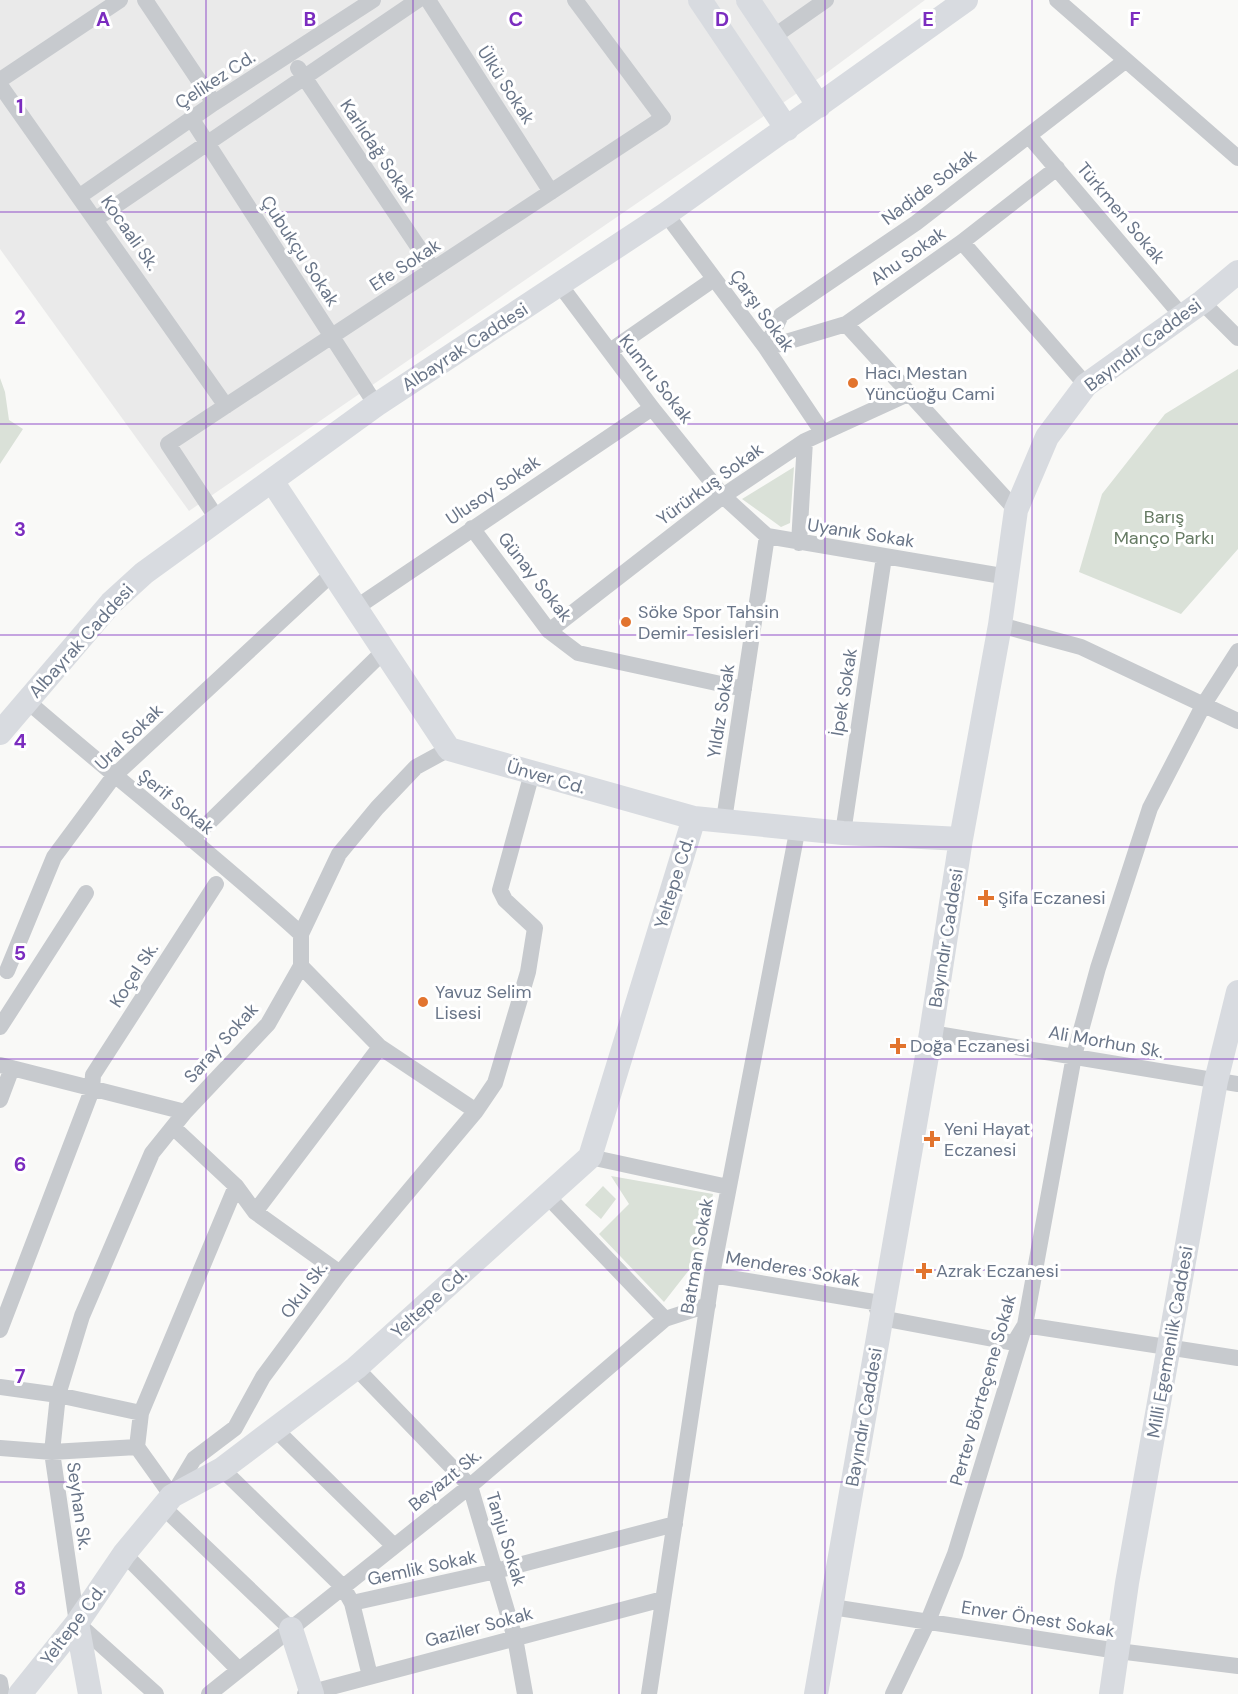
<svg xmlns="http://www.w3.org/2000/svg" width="1238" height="1694" font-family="'DM Sans',sans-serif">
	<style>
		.built { fill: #eaeaea }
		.green { fill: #dae1d8 }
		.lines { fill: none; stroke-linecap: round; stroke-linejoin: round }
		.street { stroke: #c7cace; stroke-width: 16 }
		.secondary { stroke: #d8dbe0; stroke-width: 24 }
		.grid { fill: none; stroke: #7b2cbf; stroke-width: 1.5; stroke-opacity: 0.55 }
		.poi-dot { fill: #e2742e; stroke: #fff; stroke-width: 2 }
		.labels { text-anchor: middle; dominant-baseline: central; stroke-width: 6; stroke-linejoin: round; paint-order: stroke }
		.street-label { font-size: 18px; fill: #697588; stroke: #fff }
		.poi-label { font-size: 18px; fill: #697588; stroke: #fff; text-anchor: start }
		.park-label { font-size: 18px; fill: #657a63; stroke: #fff }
		.grid-label { font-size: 20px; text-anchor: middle; font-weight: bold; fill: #7b2cbf; stroke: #fff; stroke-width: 6; stroke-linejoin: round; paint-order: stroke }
	</style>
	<rect width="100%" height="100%" fill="#f9f9f7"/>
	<path class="built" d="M0 0H925L825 74 189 511 0 249Z"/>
	<path class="green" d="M1238 369V549L1181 614 1079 572 1102 494 1165 414Z
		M0 378 5 392 9 420 23 429 0 464Z
		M794 467 790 523 781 527 742 499Z
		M611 1176 713 1194 700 1256 664 1302 599 1234 629 1204Z
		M603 1186 616 1199 601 1219 585 1205Z"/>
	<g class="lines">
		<path class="street" d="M145 0 214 103
			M428 0 551 192
			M1057 0 1238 158
			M773 37 826 0
			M298 68 433 269
			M0 80 120 0
			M0 85 226 406
			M191 118 376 405
			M1029 136 1182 316
			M80 196 214 103 373 0
			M666 214 766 348 823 433
			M96 219 418 0
			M962 242 1086 385
			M560 285 652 408 723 496 767 536 1008 577
			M1202 302 1238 338
			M846 324 1016 510
			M766 348 781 315 916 223 1125 61
			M766 348 846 324 962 242 1057 168
			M610 351 714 279
			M218 520 168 444 663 118 575 0
			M472 528 549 631 578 653 744 689
			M799 543 805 441
			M357 607 652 408
			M1000 625 1081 647 1238 721
			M549 631 723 496 805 441 910 393
			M26 700C117 779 212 853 301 934
			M724 820 767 536
			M843 833 884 557
			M191 840 385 650
			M301 966 380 1047 476 1111
			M7 971 54 857 114 776 334 572
			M0 1027 86 893
			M931 1033 1238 1084
			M0 1065 185 1112
			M0 1100 12 1068
			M174 1128 236 1186 255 1212 340 1273
			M590 1157 728 1187
			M548 1197 665 1319
			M255 1212 380 1047
			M712 1275 874 1302 881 1318 1014 1343 1025 1325 1238 1358
			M0 1330 92 1090 93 1075 216 884
			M356 1368 470 1486 515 1638 525 1694
			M0 1387 58 1395 141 1413 137 1447 172 1496 194 1459 235 1428 263 1377 340 1273 476 1111 495 1083 528 972 535 928 505 900 500 890 532 773
			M141 1413 236 1186
			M277 1431 394 1546
			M0 1448 52 1452 137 1447
			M222 1469 343 1587 352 1603 370 1676
			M163 1507 291 1629
			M124 1554 239 1670
			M352 1603 496 1571 675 1524
			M832 1607 1118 1651 1238 1666
			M0 1682 2 1694
			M156 1694 77 1623 52 1452 58 1395 82 1316 152 1153 185 1112 268 1024 301 966V934L339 854 377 808 416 767 449 749
			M209 1694 470 1486 665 1319 708 1305
			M305 1694 663 1599
			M649 1694 712 1275 798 827
			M893 1694 928 1621 955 1554 1025 1325 1074 1056 1098 968 1150 808 1204 704 1238 651"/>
		<path class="secondary" d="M700 0 787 129
			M748 0 819 106
			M272 481 449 749 694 818 843 833 961 839
			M0 733 111 603 144 573 376 405 666 214 966 0
			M77 1623 90 1694
			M291 1629 312 1694
			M20 1694 77 1623 124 1554 172 1496 222 1469 356 1368 590 1157 694 818
			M816 1694 931 1033 961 839 1000 625 1016 510 1047 437 1086 385 1202 302 1238 272
			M1111 1694 1127 1583 1216 1081 1238 992"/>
	</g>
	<path class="grid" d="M206 0V1694M413 0V1694M619 0V1694M825 0V1694M1032 0V1694M0 212H1238M0 424H1238M0 635H1238M0 847H1238M0 1059H1238M0 1270H1238M0 1482H1238"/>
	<g class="poi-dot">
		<circle cx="853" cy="383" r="6"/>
		<circle cx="626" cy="622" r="6"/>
		<path d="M983 889h6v6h6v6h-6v6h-6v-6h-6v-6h6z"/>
		<circle cx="423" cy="1002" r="6"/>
		<path d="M895 1037h6v6h6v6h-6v6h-6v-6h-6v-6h6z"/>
		<path d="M929 1130h6v6h6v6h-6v6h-6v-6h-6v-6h6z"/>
		<path d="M921 1262h6v6h6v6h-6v6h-6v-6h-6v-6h6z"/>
	</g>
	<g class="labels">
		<g class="street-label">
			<text transform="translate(215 80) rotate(-33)">Çelikez Cd.</text>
			<text transform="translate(506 85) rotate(57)">Ülkü Sokak</text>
			<text transform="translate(378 151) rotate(56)">Karlıdağ Sokak</text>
			<text transform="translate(929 187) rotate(-37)">Nadide Sokak</text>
			<text transform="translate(1121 213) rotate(50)">Türkmen Sokak</text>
			<text transform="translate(130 233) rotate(55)">Kocaali Sk.</text>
			<text transform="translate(300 251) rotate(57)">Çubukçu Sokak</text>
			<text transform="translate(908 256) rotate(-35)">Ahu Sokak</text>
			<text transform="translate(405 265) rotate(-33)">Efe Sokak</text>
			<text transform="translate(762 311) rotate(54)">Çarşı Sokak</text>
			<text transform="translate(1143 345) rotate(-37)">Bayındır Caddesi</text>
			<text transform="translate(465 347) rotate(-33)">Albayrak Caddesi</text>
			<text transform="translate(656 379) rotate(52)">Kumru Sokak</text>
			<text transform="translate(710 484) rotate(-36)">Yürürkuş Sokak</text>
			<text transform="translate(493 490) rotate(-34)">Ulusoy Sokak</text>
			<text transform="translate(861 533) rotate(9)">Uyanık Sokak</text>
			<text transform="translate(535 577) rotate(52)">Günay Sokak</text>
			<text transform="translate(81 641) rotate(-48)">Albayrak Caddesi</text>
			<text transform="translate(844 692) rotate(-81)">İpek Sokak</text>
			<text transform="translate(721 711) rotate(-81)">Yıldız Sokak</text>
			<text transform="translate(129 737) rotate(-44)">Ural Sokak</text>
			<text transform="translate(546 777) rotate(16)">Ünver Cd.</text>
			<text transform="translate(176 802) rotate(39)">Şerif Sokak</text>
			<text transform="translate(674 883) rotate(-73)">Yeltepe Cd.</text>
			<text transform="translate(946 938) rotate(-81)">Bayındır Caddesi</text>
			<text transform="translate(134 975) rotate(-57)">Koçel Sk.</text>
			<text transform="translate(1106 1042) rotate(10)">Ali Morhun Sk.</text>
			<text transform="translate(221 1043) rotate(-48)">Saray Sokak</text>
			<text transform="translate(697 1256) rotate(-80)">Batman Sokak</text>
			<text transform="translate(793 1269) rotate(10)">Menderes Sokak</text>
			<text transform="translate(304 1290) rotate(-53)">Okul Sk.</text>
			<text transform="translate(429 1303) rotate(-42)">Yeltepe Cd.</text>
			<text transform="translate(1170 1342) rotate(-80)">Milli Egemenlik Caddesi</text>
			<text transform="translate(983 1390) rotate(-74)">Pertev Börteçene Sokak</text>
			<text transform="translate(864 1417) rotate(-80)">Bayındır Caddesi</text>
			<text transform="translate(445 1480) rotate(-39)">Beyazıt Sk.</text>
			<text transform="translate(79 1506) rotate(82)">Seyhan Sk.</text>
			<text transform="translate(506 1539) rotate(73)">Tanju Sokak</text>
			<text transform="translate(422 1568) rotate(-12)">Gemlik Sokak</text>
			<text transform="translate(1038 1619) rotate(9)">Enver Önest Sokak</text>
			<text transform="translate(73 1625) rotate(-53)">Yeltepe Cd.</text>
			<text transform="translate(479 1627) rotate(-15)">Gaziler Sokak</text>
		</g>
		<g class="poi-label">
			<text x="865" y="373">Hacı Mestan<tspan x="865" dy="21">Yüncüoğu Cami</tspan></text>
			<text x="638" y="612">Söke Spor Tahsin<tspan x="638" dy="21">Demir Tesisleri</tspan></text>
			<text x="998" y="898">Şifa Eczanesi</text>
			<text x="435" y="992">Yavuz Selim<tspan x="435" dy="21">Lisesi</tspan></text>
			<text x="910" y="1046">Doğa Eczanesi</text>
			<text x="944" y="1129">Yeni Hayat<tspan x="944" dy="21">Eczanesi</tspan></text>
			<text x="936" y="1271">Azrak Eczanesi</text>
		</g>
		<g class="park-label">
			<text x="1164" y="517">Barış<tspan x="1164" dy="21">Manço Parkı</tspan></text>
		</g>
	</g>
	<g class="grid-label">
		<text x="103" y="26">A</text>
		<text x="310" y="26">B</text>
		<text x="516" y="26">C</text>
		<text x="722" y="26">D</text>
		<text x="928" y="26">E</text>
		<text x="1135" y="26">F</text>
		<text x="20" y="113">1</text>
		<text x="20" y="324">2</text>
		<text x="20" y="536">3</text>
		<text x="20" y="748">4</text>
		<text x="20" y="960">5</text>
		<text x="20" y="1171">6</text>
		<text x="20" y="1383">7</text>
		<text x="20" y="1595">8</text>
	</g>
</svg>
